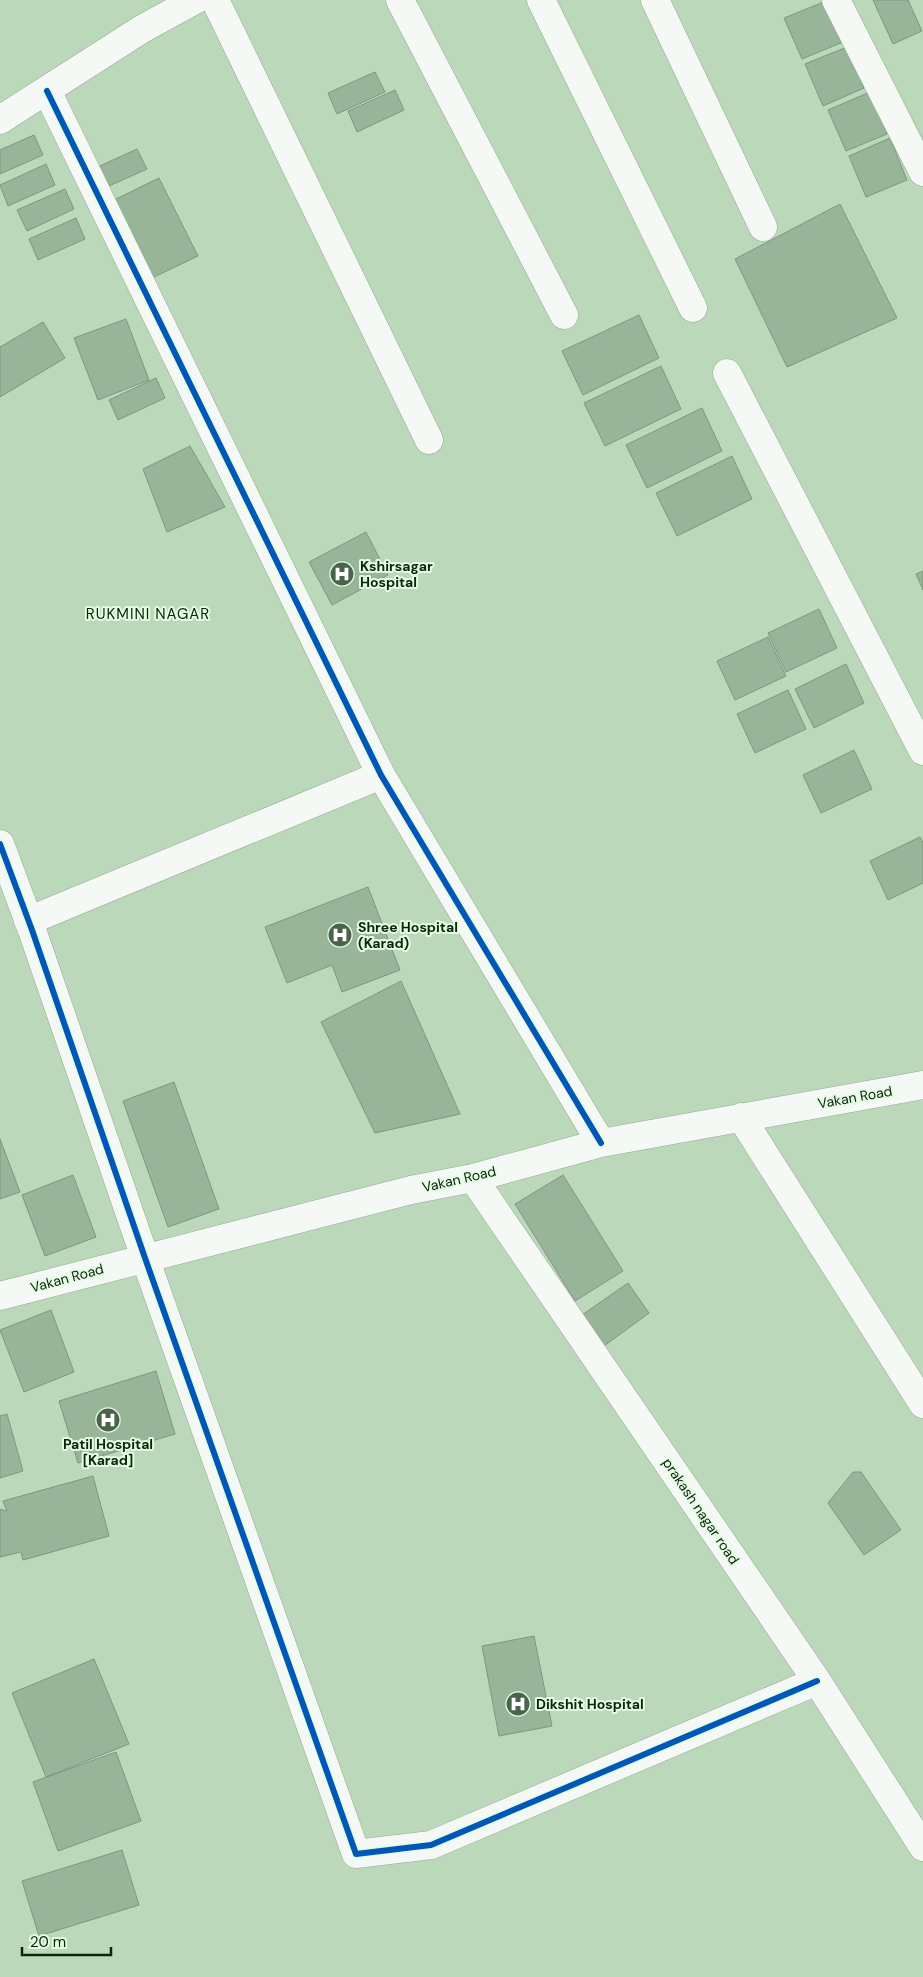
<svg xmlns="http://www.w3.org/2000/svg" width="923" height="1977" font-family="'DM Sans',sans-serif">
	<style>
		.building { fill: #99b599; stroke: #809580 }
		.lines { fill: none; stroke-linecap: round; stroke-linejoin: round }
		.minor-casing { stroke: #93a992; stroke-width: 29 }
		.minor { stroke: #f5f9f5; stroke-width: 28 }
		.cycleway-casing { stroke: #e3fde2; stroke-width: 9 }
		.cycleway { stroke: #0057b8; stroke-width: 6 }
		.labels { text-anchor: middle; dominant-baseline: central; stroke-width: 4; stroke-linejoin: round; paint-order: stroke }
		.poi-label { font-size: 14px; font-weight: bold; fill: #0e220e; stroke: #e3fde2; text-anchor: start }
		.street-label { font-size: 14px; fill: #0e220e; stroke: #e3fde2 }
		.neighbourhood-label { font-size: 15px; letter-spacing: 1px; fill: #0e220e; stroke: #e3fde2 }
	</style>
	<rect width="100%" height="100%" fill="#bcd8bb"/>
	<path class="building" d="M873 0H908L922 31 893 44Z
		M826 1 843 42 802 59 784 18Z
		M847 47 864 88 823 106 805 64Z
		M375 72 385 92 337 114 328 93Z
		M395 90 404 110 357 132 348 111Z
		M870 92 887 134 846 151 828 110Z
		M34 135 43 155 0 174V150Z
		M890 138 907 180 866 197 849 156Z
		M137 149 147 169 100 190 91 170Z
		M46 164 55 185 8 206 0 185Z
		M159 178 198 256 152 278 114 200Z
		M65 189 74 209 27 231 17 210Z
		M840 204 897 318 787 367 735 259Z
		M76 218 85 239 38 260 29 239Z
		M639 315 659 358 583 395 562 351Z
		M126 319 149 380 98 400 74 338Z
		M43 322 65 358 0 397V347Z
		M661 366 681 409 605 446 584 403Z
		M156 378 165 398 118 420 109 400Z
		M702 408 722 451 647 488 626 445Z
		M190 446 225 507 167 532 143 469Z
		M732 456 752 499 677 536 656 493Z
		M366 532 388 575 332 605 309 562Z
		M923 571V590L916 574Z
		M819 609 837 648 786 672 768 633Z
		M768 637 786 676 735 700 717 661Z
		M846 664 864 703 814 728 795 689Z
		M788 690 806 729 755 753 737 714Z
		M854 750 872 789 821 813 803 775Z
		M920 837 923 842V883L888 900 870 861Z
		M368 887 400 970 342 992 332 965 287 983 265 927Z
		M401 981 460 1114 375 1133 321 1022Z
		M174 1082 219 1209 168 1227 123 1101Z
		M0 1139 20 1192 0 1199Z
		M73 1175 96 1237 45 1256 22 1195Z
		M563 1175 623 1271 575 1301 515 1204Z
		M628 1283 649 1313 604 1346 582 1315Z
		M51 1310 74 1372 24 1392 0 1330Z
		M156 1371 175 1434 78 1463 59 1401Z
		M7 1414 23 1471 0 1478V1416Z
		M853 1472H861L901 1530 864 1555 828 1503Z
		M93 1476 109 1536 23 1560 21 1552 0 1557V1509L7 1511 3 1501Z
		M534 1636 552 1726 499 1736 482 1646Z
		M94 1659 129 1744 46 1777 12 1693Z
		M116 1752 141 1821 58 1851 33 1782Z
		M122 1850 139 1905 39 1936 22 1881Z"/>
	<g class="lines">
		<defs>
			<path id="minor" d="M215 0 429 440
				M400 0 564 315
				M541 0 693 308
				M655 0 763 227
				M836 0 923 172
				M47 91 381 775 601 1143
				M0 120 142 29 195 0
				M727 373 923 751
				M0 844 32 930 145 1258 356 1854 431 1845 817 1681
				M28 921 381 775
				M741 1117 923 1404
				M473 1178 817 1681 923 1847
				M0 1296 411 1190 473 1178 601 1143 923 1085"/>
		</defs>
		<use href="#minor" class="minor-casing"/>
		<use href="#minor" class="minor"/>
		<defs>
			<path id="cycleway" d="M47 91 381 775 601 1143
				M0 844 32 930 145 1258 356 1854 431 1845 817 1681"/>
		</defs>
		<use href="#cycleway" class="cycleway-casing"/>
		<use href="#cycleway" class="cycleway"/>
	</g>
	<defs>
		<symbol id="hospital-disc" viewBox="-11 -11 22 22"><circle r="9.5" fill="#4b624b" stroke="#e3fde2"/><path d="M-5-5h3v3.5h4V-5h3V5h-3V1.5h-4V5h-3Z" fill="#fff"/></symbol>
	</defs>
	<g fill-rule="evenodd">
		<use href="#hospital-disc" x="328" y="560" width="28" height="28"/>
		<use href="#hospital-disc" x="326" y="921" width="28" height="28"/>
		<use href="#hospital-disc" x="94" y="1406" width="28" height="28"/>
		<use href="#hospital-disc" x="504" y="1690" width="28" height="28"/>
	</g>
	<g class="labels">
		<g class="poi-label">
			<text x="360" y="566">Kshirsagar<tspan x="360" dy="16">Hospital</tspan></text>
			<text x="358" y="927">Shree Hospital<tspan x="358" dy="16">(Karad)</tspan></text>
			<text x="108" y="1444" text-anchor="middle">Patil Hospital<tspan x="108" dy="16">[Karad]</tspan></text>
			<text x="536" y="1704">Dikshit Hospital</text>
		</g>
		<g class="street-label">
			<text transform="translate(855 1097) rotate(-10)">Vakan Road</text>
			<text transform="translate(459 1179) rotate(-13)">Vakan Road</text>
			<text transform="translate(67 1278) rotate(-15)">Vakan Road</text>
			<text transform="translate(701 1511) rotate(56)">prakash nagar road</text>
		</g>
		<g class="neighbourhood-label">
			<text x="148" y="614">RUKMINI NAGAR</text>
		</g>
	</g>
	<path d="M22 1947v8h89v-8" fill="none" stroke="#0e220e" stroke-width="2.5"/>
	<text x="30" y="1947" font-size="15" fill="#0e220e" stroke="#e3fde2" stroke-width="4" paint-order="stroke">20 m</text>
</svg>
